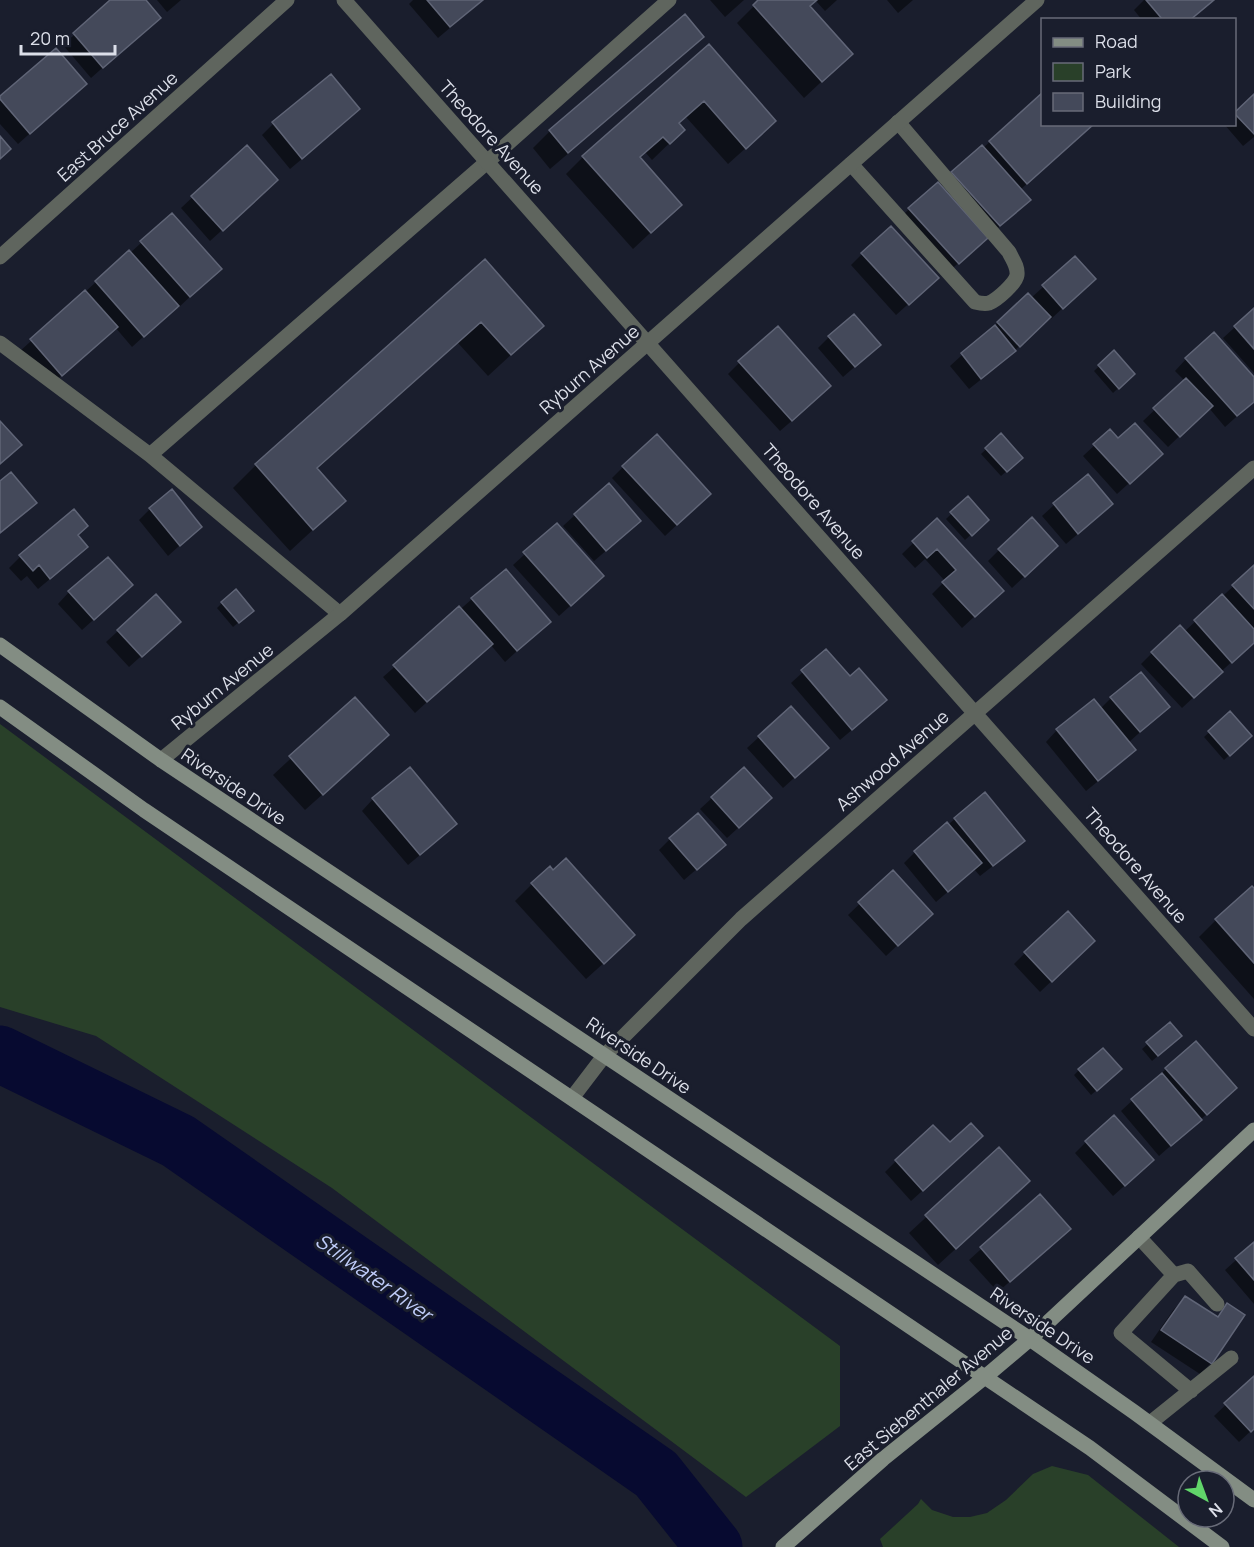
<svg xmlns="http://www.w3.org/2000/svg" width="1254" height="1547" font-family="Manrope,sans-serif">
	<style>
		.green { fill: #294029 }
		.shadow { fill: #0007 }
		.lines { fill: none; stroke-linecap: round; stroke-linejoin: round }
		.river { stroke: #070a30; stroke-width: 57 }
		.building { fill: #44495a; stroke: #606577; stroke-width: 1.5 }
		.lane { stroke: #5f655e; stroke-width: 15 }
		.street { stroke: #5f655e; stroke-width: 15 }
		.secondary { stroke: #838d83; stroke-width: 15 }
		.labels { text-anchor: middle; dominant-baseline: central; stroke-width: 6; stroke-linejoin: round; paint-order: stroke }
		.street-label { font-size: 18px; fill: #dcdfe9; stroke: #1a1e2d }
		.water-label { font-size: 20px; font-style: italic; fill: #bfccf8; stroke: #1a1e2d }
	</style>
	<rect width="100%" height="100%" fill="#1a1e2d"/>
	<path class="green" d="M0 724 840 1346V1426L746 1497 332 1188 96 1036 0 1007Z
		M1052 1466 1088 1475 1179 1547H883L880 1539 918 1504 921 1499 932 1510 953 1517H970L987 1513 1006 1500 1033 1474Z"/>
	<path class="shadow" d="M113 0H144L159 18 91 78 63 45Z
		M157 0H181L167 12Z
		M413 0H483L438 38 409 4Z
		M710 0H744L725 17Z
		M760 0H837L825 11 816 1 809 7 851 54 804 98 737 23Z
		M887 0H913L898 13Z
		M1144 0H1214L1190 20H1142L1134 10Z
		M685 16 702 37 685 54 550 169 533 148 550 131Z
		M708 47 757 138 728 164 686 117 678 124 683 130 652 160 645 152 638 158 680 205 633 249 566 174 583 157Z
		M330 76 358 109 347 121 290 169 262 135 273 124Z
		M73 95 18 144 0 124V98Z
		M1042 95V124H1094L1020 190 1017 211 946 274 898 220 909 209 939 186 952 173 983 148Z
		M1254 96V137L1243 146 1224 124H1234V113Z
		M246 147 265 191 210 241 181 208Z
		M172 215 208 280 178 308 177 306 132 347 115 327 50 386 19 352 129 252 130 253Z
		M862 254 925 289 896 315 851 265Z
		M1075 258 1082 290 1051 319 1049 317 1003 362 969 389 950 366 962 355 986 334 1028 295 1031 298Z
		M485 261 542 326 488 376 458 343 316 470 344 501 290 551 233 488 256 465Z
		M1254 310V373L1223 338Z
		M829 337 867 356 843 377 818 348Z
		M1114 352 1133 374 1113 393 1094 371Z
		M1186 359 1254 379V401L1225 427 1209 408 1168 447 1143 421 1185 381 1175 371Z
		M740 362 818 398 780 431 728 374Z
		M1110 431 1149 465 1117 494 1083 456Z
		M1001 435 1016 463 1001 476 981 454Z
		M623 467 698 505 665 536 612 478Z
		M1088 476 1100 515 1066 544 1042 516 1054 505Z
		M968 498 987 520 965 540 946 519Z
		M150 509 200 527 168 556 139 520Z
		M575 515 628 532 594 561 563 526Z
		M937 520 990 602 962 628 932 594 945 581 925 559 915 568 902 554Z
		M557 525 591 587 559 616 513 565Z
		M76 535 86 547 75 558 38 589 27 576 21 581 9 568 20 557Z
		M999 550 1045 557 1012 588 988 561Z
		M1254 567V641L1182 708 1141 664 1152 653 1184 632Z
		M69 592 120 596 82 630 58 604Z
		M472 599 549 622 505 662 490 644 415 713 383 677Z
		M222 603 246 616 233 627 217 608Z
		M118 631 167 633 129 667 106 642Z
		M826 651 873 712 840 740 791 683Z
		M1111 698 1168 707 1128 743 1134 750 1123 761 1086 791 1046 742 1057 730 1094 701 1100 709Z
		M355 699 370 752 305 810 273 775Z
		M791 708 815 759 783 788 747 748Z
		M1230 713 1250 736 1224 760 1204 737Z
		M985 794 1011 852 980 876 974 869 936 902 904 863 915 852Z
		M712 798 759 809 727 838 700 809Z
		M373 799 455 824 444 835 408 865 362 811Z
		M670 839 712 856 684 880 659 850Z
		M893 872 919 925 886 956 848 915Z
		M532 884 616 952 586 979 515 901Z
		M1254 891V999L1199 937 1216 920Z
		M1082 952 1040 992 1014 964 1025 953Z
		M1170 1024 1175 1041 1152 1061 1142 1049Z
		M1166 1069 1224 1099 1159 1156 1121 1111Z
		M1079 1070 1114 1075 1091 1095 1074 1075Z
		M1086 1142 1141 1171 1113 1196 1075 1153Z
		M950 1144 970 1148 911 1201 885 1172 896 1161Z
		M999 1150 1011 1198 938 1265 909 1233Z
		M1040 1196 1057 1240 998 1292 969 1260Z
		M1254 1244V1304L1225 1270Z
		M1185 1298 1215 1318 1228 1305 1211 1363 1200 1374 1151 1342 1174 1309Z
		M1254 1378V1428L1239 1442 1214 1416Z"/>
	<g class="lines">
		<path class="river" d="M0 1054 178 1141 656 1474 714 1547"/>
	</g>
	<path class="building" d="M110 0H146L161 18 103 68 73 33Z
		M427 0H483L450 27Z
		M758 0H817L810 6 853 54 822 82 753 5Z
		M1146 0H1214L1190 20H1163Z
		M685 14 704 37 568 153 549 130Z
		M709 44 776 121 746 149 704 101 679 123 685 130 670 144 663 137 640 157 682 205 651 233 582 156Z
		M56 48 87 84 30 134 0 99V96Z
		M331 74 360 109 302 159 272 122Z
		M1042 93V124H1094L1027 184 989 141Z
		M1254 94V134L1234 113Z
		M0 136 11 149 0 159Z
		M247 145 278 180 223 231 191 196Z
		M982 145 1031 200 1000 226 951 172Z
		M938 182 988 238 959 264 908 208Z
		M172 213 222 269 190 297 140 241Z
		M891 226 939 278 909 305 861 253Z
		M129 250 179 306 144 337 95 281Z
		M1075 256 1096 279 1063 309 1042 285Z
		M485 259 544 326 511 355 481 322 317 468 346 501 313 530 255 464Z
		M85 290 118 327 62 376 30 339Z
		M1028 293 1051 317 1020 347 997 322Z
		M1254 308V349L1234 326Z
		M854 314 881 345 855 367 828 336Z
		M995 325 1016 351 981 379 961 353Z
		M778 326 831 386 792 421 738 361Z
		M1214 332 1254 377V402L1237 416 1185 358Z
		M1114 350 1135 374 1119 389 1098 365Z
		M1186 378 1213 406 1180 437 1153 408Z
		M0 421 22 445 0 464Z
		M1135 423 1163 454 1130 484 1093 444 1110 429 1118 438Z
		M1001 433 1023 458 1007 472 985 448Z
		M657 434 711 494 677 525 622 466Z
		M11 472 37 503 0 533V481Z
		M1088 474 1113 504 1078 534 1053 503Z
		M609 483 641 521 606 551 574 514Z
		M172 489 202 527 180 546 149 508Z
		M968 496 989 520 972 536 950 512Z
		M74 509 88 526 78 535 88 547 50 579 39 565 33 571 19 555Z
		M1032 517 1058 546 1025 577 998 549Z
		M937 518 1004 591 975 617 942 582 956 570 937 549 927 558 912 541Z
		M557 523 604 576 571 606 523 552Z
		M108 557 133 585 94 620 68 591Z
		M1254 565V609L1232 585Z
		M506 569 551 622 517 651 471 598Z
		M236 589 254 611 239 623 221 602Z
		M156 594 181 622 142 657 117 630Z
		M1222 594 1254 629V643L1232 663 1194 620Z
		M459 606 493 644 427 702 393 665Z
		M1180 625 1223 672 1194 698 1151 652Z
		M826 649 850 676 859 668 887 700 852 730 801 670Z
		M1141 672 1170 707 1140 732 1110 697Z
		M355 697 389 735 323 795 289 756Z
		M1094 699 1136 750 1098 781 1056 729Z
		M791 706 829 748 795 778 758 736Z
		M1230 711 1252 736 1230 756 1208 731Z
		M410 767 457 824 420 855 372 798Z
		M744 767 772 798 739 828 711 797Z
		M985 792 1025 841 993 866 954 818Z
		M698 813 726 845 697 870 669 838Z
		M947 822 982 863 948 892 914 851Z
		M566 858 635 935 604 964 531 883 550 866 553 870Z
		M893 870 933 914 898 946 858 902Z
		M1252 886 1254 888V963L1215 919Z
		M1068 911 1095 941 1052 982 1024 952Z
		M1170 1022 1182 1036 1158 1056 1146 1042Z
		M1196 1041 1237 1088 1207 1115 1165 1068Z
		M1103 1048 1122 1069 1097 1091 1078 1069Z
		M1162 1073 1202 1120 1171 1146 1131 1099Z
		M1114 1115 1154 1160 1125 1186 1085 1141Z
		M971 1123 983 1136 923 1191 895 1160 933 1125 950 1142Z
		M999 1147 1030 1181 956 1249 925 1215Z
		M1040 1194 1071 1229 1010 1282 980 1247Z
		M1254 1242V1280L1235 1258Z
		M1185 1296 1218 1317 1227 1303 1245 1315 1212 1364 1161 1330Z
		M1254 1376V1429L1251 1432 1224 1403Z"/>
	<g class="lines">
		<path class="lane" d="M851 164 975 302C979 303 985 304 989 303 997 300 1016 283 1017 275 1018 266 1012 259 1009 252L898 122
			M0 343 150 455 340 614
			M150 455 487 162 669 0
			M1139 1237 1174 1275 1121 1333 1191 1391
			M1174 1275 1188 1271 1217 1304
			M1150 1423 1231 1358"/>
		<path class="street" d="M344 0 1254 1029
			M0 257 287 0
			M161 760 340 614 1037 0
			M572 1098 604 1056 741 919 1254 468"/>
		<path class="secondary" d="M0 645 161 760 1030 1339 1134 1412 1254 1500
			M0 707 144 810 1090 1448 1222 1547
			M783 1547 883 1459 985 1377 1030 1339 1254 1130"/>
	</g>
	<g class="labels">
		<g class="street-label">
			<text transform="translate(117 126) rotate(-42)">East Bruce Avenue</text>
			<text transform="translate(492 137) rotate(48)">Theodore Avenue</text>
			<text transform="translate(589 369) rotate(-41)">Ryburn Avenue</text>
			<text transform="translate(814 501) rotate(49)">Theodore Avenue</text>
			<text transform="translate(222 686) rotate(-39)">Ryburn Avenue</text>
			<text transform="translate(892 760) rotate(-41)">Ashwood Avenue</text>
			<text transform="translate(234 786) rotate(34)">Riverside Drive</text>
			<text transform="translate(1136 865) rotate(49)">Theodore Avenue</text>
			<text transform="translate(639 1055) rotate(34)">Riverside Drive</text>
			<text transform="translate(1043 1325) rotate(34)">Riverside Drive</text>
			<text transform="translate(928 1398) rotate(-40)">East Siebenthaler Avenue</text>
		</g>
		<g class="water-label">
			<text transform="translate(374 1277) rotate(35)">Stillwater River</text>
		</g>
	</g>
	<rect x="1041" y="18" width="195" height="108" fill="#1a1e2d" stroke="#686b78" stroke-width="1.5"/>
	<rect x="1053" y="38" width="30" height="9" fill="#838d83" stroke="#686b78" stroke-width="1.5"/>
	<text x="1095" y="48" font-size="18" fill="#dcdfe9">Road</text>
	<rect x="1053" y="63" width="30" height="18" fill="#294029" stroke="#686b78" stroke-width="1.5"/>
	<text x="1095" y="78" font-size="18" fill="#dcdfe9">Park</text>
	<rect x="1053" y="93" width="30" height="18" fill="#44495a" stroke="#686b78" stroke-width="1.5"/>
	<text x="1095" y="108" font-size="18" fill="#dcdfe9">Building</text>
	<g transform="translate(1206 1499) rotate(139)"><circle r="28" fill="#1a1e2d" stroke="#686b78" stroke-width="1.5"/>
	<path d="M0-4.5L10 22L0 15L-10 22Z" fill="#61d56a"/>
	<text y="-9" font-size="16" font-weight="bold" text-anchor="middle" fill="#dcdfe9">N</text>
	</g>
	<path d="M21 45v9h94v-9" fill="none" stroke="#dcdfe9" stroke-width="3"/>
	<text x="30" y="45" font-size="18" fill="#dcdfe9" stroke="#1a1e2d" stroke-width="4.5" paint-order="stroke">20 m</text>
</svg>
